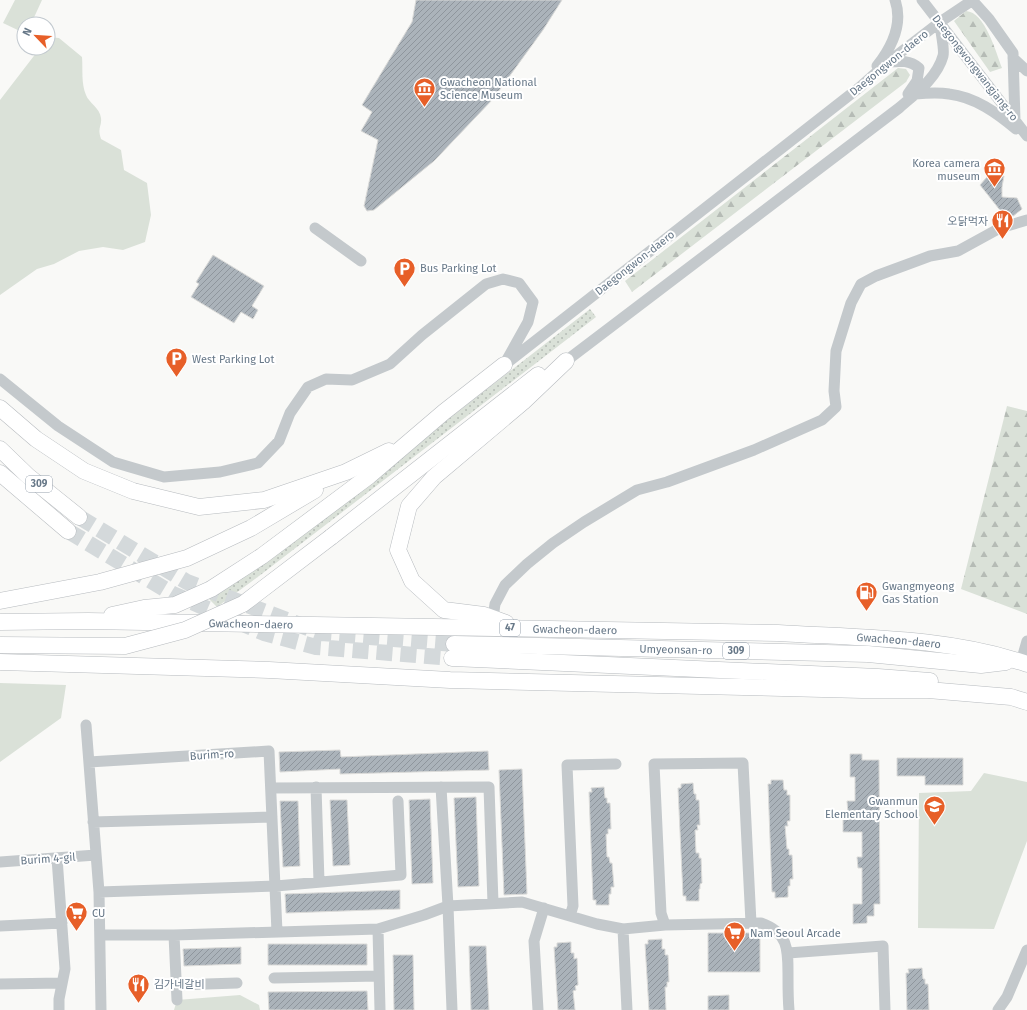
<svg xmlns="http://www.w3.org/2000/svg" width="1027" height="1010" font-family="'Fira Sans','Noto Sans KR',sans-serif">
	<style>
		.grass { fill: url(#grass-dots) }
		.forest { fill: url(#forest-firs) }
		.park { fill: #dae1d8 }
		.building { fill: url(#building-hatch); stroke: #dbdbd9 }
		.lines { fill: none; stroke-linecap: round; stroke-linejoin: round }
		.highway-tunnel { stroke: #d4d9db; stroke-width: 16; stroke-dasharray: 16 8; stroke-linecap: butt }
		.highway-casing { stroke: #b7bbbf; stroke-width: 17 }
		.minor { stroke: #c4c9cc; stroke-width: 11 }
		.highway { stroke: #fff; stroke-width: 16 }
		.highway-bridge-casing { stroke: #b7bbbf; stroke-width: 17; stroke-linecap: butt }
		.highway-bridge { stroke: #fff; stroke-width: 16 }
		.labels { text-anchor: middle; dominant-baseline: central; stroke-width: 4; stroke-linejoin: round; paint-order: stroke }
		.shield { fill: #fff; stroke: #95a0ac; stroke-width: 1 }
		.shield-label { font-size: 10px; font-weight: bold; fill: #677888 }
		.street-label { font-size: 11px; fill: #677888; stroke: #fff }
		.poi-label { font-size: 11px; fill: #677888; stroke: #fff; text-anchor: start }
	</style>
	<defs>
		<pattern id="grass-dots" width="8" height="8" patternUnits="userSpaceOnUse"><rect width="8" height="8" fill="#dae1d8"/><path d="M2 2h.1M6 6h.1" fill="none" stroke="#b5bbb5" stroke-width="1.8" stroke-linecap="round"/></pattern>
		<pattern id="forest-firs" width="22" height="20" patternUnits="userSpaceOnUse"><rect width="22" height="20" fill="#dae1d8"/><path d="M5 1l3.5 6h-7zM16 11l3.5 6h-7z" fill="#b5bbb5"/></pattern>
		<pattern id="building-hatch" width="6" height="6" patternUnits="userSpaceOnUse"><rect width="6" height="6" fill="#abb3ba"/><path d="M-1 1l2-2M0 6l6-6M5 7l2-2" fill="none" stroke="#8f969d"/></pattern>
	</defs>
	<rect width="100%" height="100%" fill="#f9f9f7"/>
	<path class="grass" d="M590 309 596 317 263 573 217 607 208 598 406 452Z"/>
	<path class="forest" d="M966 11C985 12 996 52 1002 68L990 72 954 21Z
		M898 68 906 69 910 75 906 82 632 292 625 281Z
		M1007 406 1027 411V614L961 589Z"/>
	<path class="park" d="M15 0H42L31 24H24V33L3 23Z
		M49 37 59 38 82 57C83 70 81 83 86 95 89 103 100 108 101 118 102 127 97 127 101 139L121 150 124 170 147 183 151 215 145 242 123 250 103 247 79 251 54 264 37 269 0 295V100L40 48H48Z
		M0 683 66 685 61 718 0 762Z
		M984 773 1027 782V841L994 929 918 928 919 793 971 791Z
		M240 995 259 1005 260 1010H174L177 1000Z"/>
	<path class="building" d="M416 0H562L543 30 493 99 434 161 374 210 367 211 364 206 378 140 361 131 372 112 362 105 412 22Z
		M1004 176 1002 187V197L1017 198 1022 209 1012 217 1007 219 980 185 987 177Z
		M213 255 264 286 252 306 258 310 253 319 241 312 234 323 191 297 199 284 196 282Z
		M340 750 341 757 488 751 489 770 340 774V769L280 772 279 752Z
		M850 754H862V760H879L880 904H874V916H867V923L853 924V904H862V868H858L857 857H862V832H843V813H848L847 801H855V777H850Z
		M897 758H963V785H925V776H897Z
		M522 769 527 894 504 895 499 770Z
		M771 780H783L784 790H787V795H790V821H787L788 826H785L787 849H789V855H792L793 879H790V886H788V897L775 898V892H772L768 784H771Z
		M693 783 694 794H696V800H699L700 825H697L698 830H695L696 853H699V858H701L702 883 700 884V889H699V901H686V896H683L678 788H681V784Z
		M604 787 605 798H607V803H610L611 829H608V834H606L607 857H609L610 863H612L614 887H611V894H609V905H596V900H593L589 792H592L591 788Z
		M476 797 479 886 458 887 454 798Z
		M430 799 433 883 412 884 409 800Z
		M330 800H347L350 865 333 866Z
		M280 801H298L300 866 283 867Z
		M400 890V909L286 913 285 894Z
		M708 933H760V972H708Z
		M662 939V949H665V955H668L669 982H667V987H665L666 1010H649L645 944H648V940Z
		M571 942V953H574V959L577 958 578 985 575 986 576 990 573 991 575 1010H558L554 947H557V943Z
		M268 944H367V965H268Z
		M469 946H486L489 1010H471Z
		M241 947V964L184 966 183 949Z
		M393 955H413L414 1010H394Z
		M922 968 923 979H925V984H928L929 1010H907L906 973H909L908 969Z
		M367 991 368 1010H269L268 992Z
		M729 995V1010H708V996Z"/>
	<g class="lines">
		<path class="highway-tunnel" d="M79 517 187 582 321 633 454 644
			M68 531 173 594 264 633 316 647 452 658"/>
		<defs>
			<g id="highway">
				<path d="M0 408 36 439 84 471 133 491 199 507 264 500 346 472 389 451"/>
				<path d="M0 449 28 476 79 517"/>
				<path d="M0 473 68 531"/>
				<path d="M331 537 538 375"/>
				<path d="M0 601 100 582 187 558 251 528 315 490"/>
				<path d="M112 615 144 608 175 605 211 589 262 556 369 476 444 412 504 365"/>
				<path id="s1" d="M0 622 88 621 778 633C861 638 948 637 1027 664"/>
				<path d="M506 623 484 615 444 610 412 581 398 550 409 506 434 477 523 402 566 361"/>
				<path id="s2" d="M454 644 868 654 981 665 1006 662"/>
				<path d="M452 658 878 677 930 681"/>
				<path d="M0 662 269 670 450 680 862 690H928L1011 697 1027 702"/>
			</g>
		</defs>
		<use href="#highway" class="highway-casing"/>
		<path class="minor" d="M922 0 1027 136
			M972 0 989 19 1013 53 1015 121
			M1013 58 1027 71
			M888 62C900 61 910 60 919 68L917 81 908 94
			M877 66C892 47 903 23 895 0
			M915 94C926 93 938 92 949 94 975 97 997 113 1016 129
			M315 228 361 261
			M566 361 899 108C915 94 937 78 943 56 945 50 940 30 940 22
			M507 363 860 87 888 62 940 22 973 0
			M0 379 58 426 113 462 164 477 220 472 258 463 279 441 290 413 308 387 326 379 352 380 390 364 422 335 486 284 503 279 519 283 533 302 528 322 504 365
			M493 618 495 604 505 585 527 564 553 543 584 522 637 490 667 482 754 450 822 420 836 407 834 391 836 351 851 303 861 284 876 276 930 256 958 251 1000 228 1027 220
			M1021 662 1027 641
			M86 725 99 892 101 1010
			M89 762 269 751 277 932
			M316 787 319 882
			M441 787 448 906 452 1010
			M271 788 489 787 493 903
			M93 822 272 817
			M57 858 65 969 59 999V1010
			M0 862 96 855
			M99 892 276 886 401 875 398 801
			M570 916 573 906 567 765 616 764
			M665 925 661 913 654 764 743 763 751 923
			M0 926 62 923
			M378 929 380 1010
			M623 929 627 1010
			M100 935H174L378 929 424 915 448 906 522 902 597 924 623 929 665 925 761 923C789 933 788 950 788 976 788 987 788 999 789 1010
			M174 935 177 1000
			M788 953 883 946 885 1010
			M274 978 379 976
			M0 984 62 983
			M176 985 237 983
			M538 1010 534 941 544 908
			M998 1010 1007 997 1027 950"/>
		<use href="#highway" class="highway"/>
		<defs>
			<path id="highway-bridge" d="M0 645 125 646 185 630 243 604 331 537"/>
		</defs>
		<use href="#highway-bridge" class="highway-bridge-casing"/>
		<use href="#highway-bridge" class="highway-bridge"/>
	</g>
	<defs>
		<symbol id="museum-pin" viewBox="-11 -11 22 30"><path d="M0 17L-7.5 6A9.5 9.5 0 1 1 7.5 6Z" fill="#e75f28" stroke="#fff"/><path d="M0-6L6-3V-2H-6V-3ZM-5-1h2V3h-2ZM-1-1h2V3h-2ZM3-1h2V3H3ZM-6 4H6V6H-6Z" fill="#fff"/></symbol>
		<symbol id="restaurant-pin" viewBox="-11 -11 22 30"><path d="M0 17L-7.5 6A9.5 9.5 0 1 1 7.5 6Z" fill="#e75f28" stroke="#fff"/><path d="M-5-6h1v4h1v-4h1v4h1v-4h1v5L-1.5 .5V6h-2V.5L-5-1ZM5-6V6H3V1.5H1.5Q1.5-4 5-6Z" fill="#fff"/></symbol>
		<symbol id="parking-pin" viewBox="-11 -11 22 30"><path d="M0 17L-7.5 6A9.5 9.5 0 1 1 7.5 6Z" fill="#e75f28" stroke="#fff"/><path d="M-3.5-5.5H1a3.5 3.5 0 0 1 0 7H-1V5.5H-3.5ZM-1-3.4V-.6H.8a1.4 1.4 0 0 0 0-2.8Z" fill="#fff"/></symbol>
		<symbol id="fuel-pin" viewBox="-11 -11 22 30"><path d="M0 17L-7.5 6A9.5 9.5 0 1 1 7.5 6Z" fill="#e75f28" stroke="#fff"/><path d="M-5.5-6h7V0h2V4h1.3V-2.5L3-4.5l.8-.8L6-3V5H2.5V1h-1V6h-7ZM-4.2-4.7v3.2H.2V-4.7Z" fill="#fff"/></symbol>
		<symbol id="school-pin" viewBox="-11 -11 22 30"><path d="M0 17L-7.5 6A9.5 9.5 0 1 1 7.5 6Z" fill="#e75f28" stroke="#fff"/><path d="M0-5L7-2L0 1L-7-2ZM-4 1L0 2.5L4 1V4Q0 6-4 4Z" fill="#fff"/></symbol>
		<symbol id="supermarket-pin" viewBox="-11 -11 22 30"><path d="M0 17L-7.5 6A9.5 9.5 0 1 1 7.5 6Z" fill="#e75f28" stroke="#fff"/><path d="M-6-5.5h2.5l.6 2H6L4.5 2H-2.5L-4.4-4H-6ZM-1.5 3.2a1.3 1.3 0 1 0 .1 0ZM3 3.2a1.3 1.3 0 1 0 .1 0Z" fill="#fff"/></symbol>
	</defs>
	<g fill-rule="evenodd">
		<use href="#museum-pin" x="412" y="76" width="25" height="34"/>
		<use href="#museum-pin" x="982" y="156" width="25" height="34"/>
		<use href="#restaurant-pin" x="990" y="208" width="25" height="34"/>
		<use href="#parking-pin" x="392" y="256" width="25" height="34"/>
		<use href="#parking-pin" x="164" y="346" width="25" height="34"/>
		<use href="#fuel-pin" x="854" y="580" width="25" height="34"/>
		<use href="#school-pin" x="922" y="794" width="25" height="34"/>
		<use href="#supermarket-pin" x="64" y="900" width="25" height="34"/>
		<use href="#supermarket-pin" x="722" y="920" width="25" height="34"/>
		<use href="#restaurant-pin" x="126" y="972" width="25" height="34"/>
	</g>
	<g class="labels">
		<g class="shield">
			<rect x="26" y="476" width="26" height="16" rx="3"/>
			<rect x="500" y="620" width="20" height="16" rx="3"/>
			<rect x="723" y="643" width="26" height="16" rx="3"/>
		</g>
		<g class="shield-label">
			<text x="39" y="484">309</text>
			<text x="510" y="628">47</text>
			<text x="736" y="651">309</text>
		</g>
		<g class="street-label">
			<text transform="translate(889 63) rotate(-39)">Daegongwon-daero</text>
			<text transform="translate(975 68) rotate(52)">Daegongwongwangjang-ro</text>
			<text transform="translate(635 263) rotate(-38)">Daegongwon-daero</text>
			<text stroke="none"><textPath href="#s1" startOffset="251">Gwacheon-daero</textPath></text>
			<text stroke="none"><textPath href="#s1" startOffset="575">Gwacheon-daero</textPath></text>
			<text stroke="none"><textPath href="#s1" startOffset="899">Gwacheon-daero</textPath></text>
			<text stroke="none"><textPath href="#s2" startOffset="222">Umyeonsan-ro</textPath></text>
			<text transform="translate(212 755) rotate(-4)">Burim-ro</text>
			<text transform="translate(48 859) rotate(-4)">Burim 4-gil</text>
		</g>
		<g class="poi-label">
			<text x="440" y="82">Gwacheon National<tspan x="440" dy="13">Science Museum</tspan></text>
			<text x="980" y="163" text-anchor="end">Korea camera<tspan x="980" dy="13">museum</tspan></text>
			<text x="988" y="221" text-anchor="end">오닭먹자</text>
			<text x="420" y="268">Bus Parking Lot</text>
			<text x="192" y="359">West Parking Lot</text>
			<text x="882" y="586">Gwangmyeong<tspan x="882" dy="13">Gas Station</tspan></text>
			<text x="918" y="801" text-anchor="end">Gwanmun<tspan x="918" dy="13">Elementary School</tspan></text>
			<text x="92" y="913">CU</text>
			<text x="750" y="933">Nam Seoul Arcade</text>
			<text x="154" y="984">김가네갈비</text>
		</g>
	</g>
	<g transform="translate(36 36) rotate(295)"><circle r="19" fill="#ffffff" stroke="#c2c9cf"/>
	<path d="M0-3L7 15L0 10L-7 15Z" fill="#e75f28"/>
	<text y="-6" font-size="11" font-weight="bold" text-anchor="middle" fill="#677888">N</text>
	</g>
</svg>
